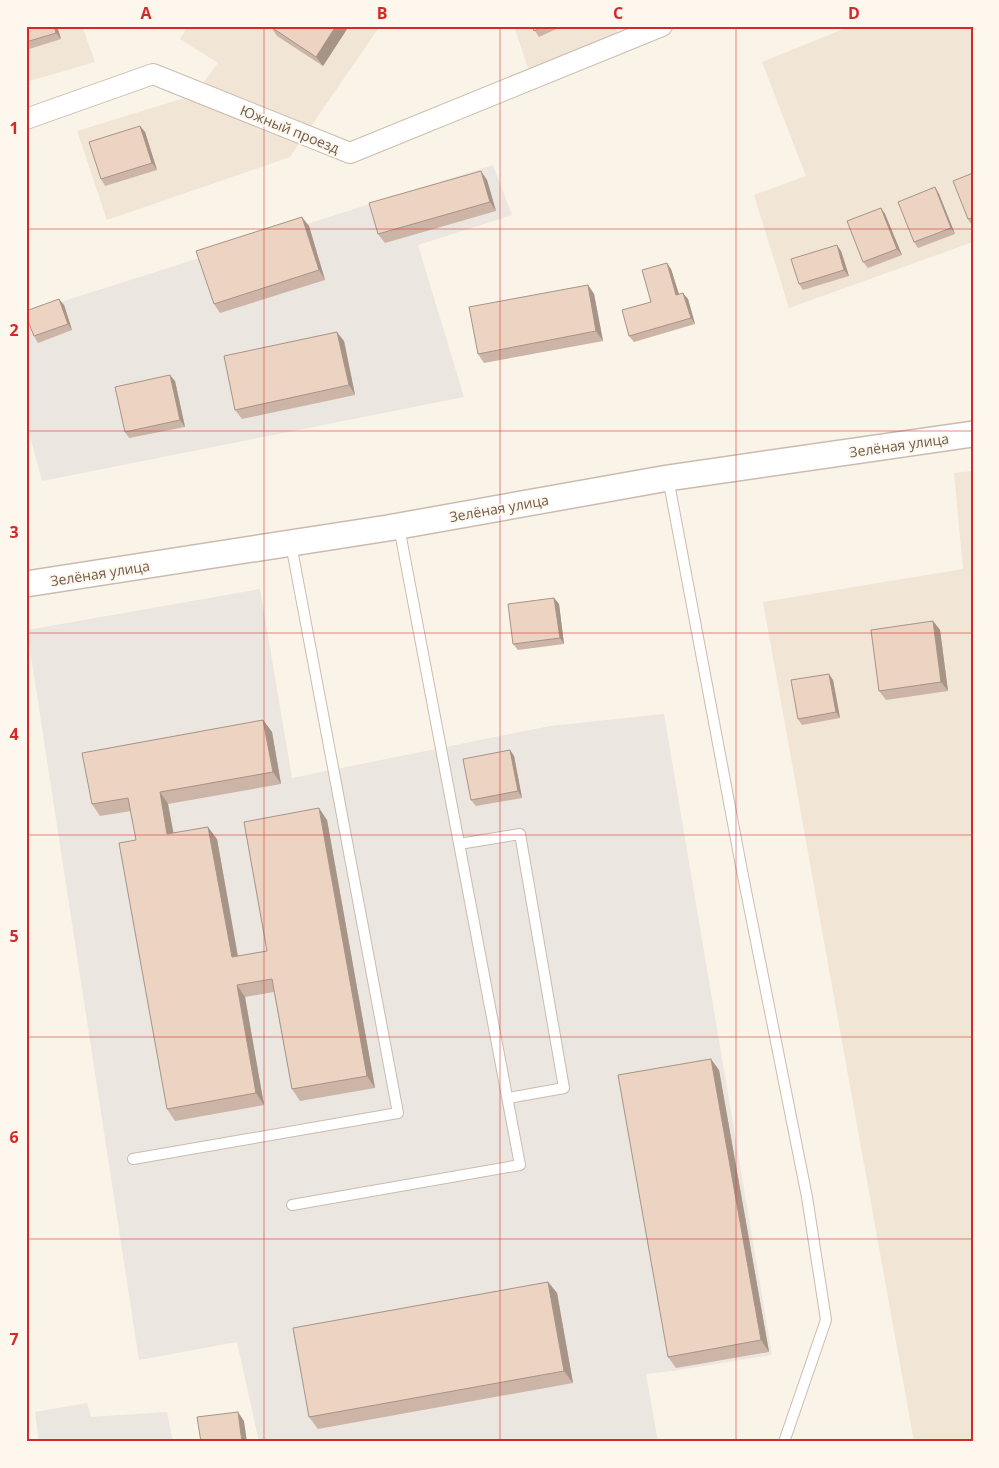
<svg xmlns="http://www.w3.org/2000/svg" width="999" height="1468" font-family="'Open Sans',sans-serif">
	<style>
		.residential { fill: #f1e5d6 }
		.industrial { fill: #ebe6e0 }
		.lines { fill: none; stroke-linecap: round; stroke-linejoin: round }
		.service-casing { stroke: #cbbbae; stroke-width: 12 }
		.minor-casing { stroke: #cbbbae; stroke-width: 22 }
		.tertiary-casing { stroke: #cbbbae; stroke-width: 28 }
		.service { stroke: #fff; stroke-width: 10 }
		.minor { stroke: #fff; stroke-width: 20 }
		.tertiary { stroke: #fff; stroke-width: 25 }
		.wall { fill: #ccb5a6 }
		.shaded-wall { fill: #a69487 }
		.building { fill: #edd3c1; stroke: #a69487 }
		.grid { fill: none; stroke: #d62828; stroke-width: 1; stroke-opacity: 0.55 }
		.labels { text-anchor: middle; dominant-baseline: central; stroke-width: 4; stroke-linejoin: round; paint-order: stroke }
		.street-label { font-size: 14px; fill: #725b4d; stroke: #fdf7ed }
		.neatline { fill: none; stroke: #d62828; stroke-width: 2 }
		.grid-label { font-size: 16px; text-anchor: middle; font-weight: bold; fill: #d62828 }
	</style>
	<rect width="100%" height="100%" fill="#faf3e7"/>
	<path class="residential" d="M26 26H82L95 62 26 82Z
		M188 26H380L290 157 107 220 77 131 194 95 218 63 180 39Z
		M514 26H615L618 36 528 68Z
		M851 26H973V242L789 308 754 195 806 176 762 62Z
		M973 471V1442H914L763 602 963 569 954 473Z"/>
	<path class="industrial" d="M493 165 512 215 418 245 464 397 42 481 26 421V313Z
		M260 589 292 778 550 726 664 714 772 1355 672 1371 646 1374 658 1442H259L237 1342 139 1360 27 630Z
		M87 1403 91 1417 167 1412 173 1442H39L35 1412Z"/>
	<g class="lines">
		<defs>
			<path id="service" d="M668 478 742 871 807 1197 826 1320 784 1442
				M459 844 520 834 564 1088 508 1098
				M133 1159 398 1113 291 544
				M292 1205 520 1165 399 527"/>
			<path id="minor" d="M26 119 153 74 350 153 662 26"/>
			<path id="tertiary" d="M26 584 388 528 668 478 973 434"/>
		</defs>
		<use href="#service" class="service-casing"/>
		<use href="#minor" class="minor-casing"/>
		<use href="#tertiary" class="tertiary-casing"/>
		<use href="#service" class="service"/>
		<use href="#minor" class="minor"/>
		<use href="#tertiary" class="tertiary"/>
	</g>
	<path class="wall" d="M26 26H57L61 39 26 50Z
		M349 26 323 66 277 36 271 27Z
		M532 26H563L539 37Z
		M140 126 145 132 157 170 105 186 101 179Z
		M973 173V226H972L968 219Z
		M487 180 496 211 385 243 378 234Z
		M935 187 939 194 955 234 918 248 914 242Z
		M881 208 885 214 902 255 868 268 863 262Z
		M309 226 325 280 220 313 214 304Z
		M841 251 849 276 803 290 799 284Z
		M671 269 679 294 688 299 695 324 634 342 629 336Z
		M588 285 594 294 603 341 484 363 478 354Z
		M64 305 72 330 38 343 34 336Z
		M344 341 355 395 242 419 235 410Z
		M175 381 185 427 129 438 125 432Z
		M554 598 559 604 564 644 518 650 513 644Z
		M933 621 940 630 948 691 886 700 879 691Z
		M833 680 840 718 802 725 798 719Z
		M263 720 272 732 281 784 168 804 173 833 217 839 238 956 267 951 327 820 375 1088 300 1101 292 1089 274 992 245 997 264 1105 175 1121 167 1109 136 840 131 811 100 816 92 804Z
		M510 750 514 756 522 798 476 806 471 800Z
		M719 1070 769 1352 676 1368 668 1357Z
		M548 1282 557 1293 573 1383 318 1429 309 1417Z"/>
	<path class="shaded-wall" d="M54 26H57L61 39 56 33Z
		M336 26H349L323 66 316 57Z
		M140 126 145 132 157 170 152 163Z
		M481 171 487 180 496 211 490 202Z
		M935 187 939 194 955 234 951 228Z
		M881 208 885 214 902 255 897 249Z
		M302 217 309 226 325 280 319 270Z
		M837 245 841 251 849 276 844 270Z
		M667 263 671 269 681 301 676 295Z
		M588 285 594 294 603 341 596 331Z
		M683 293 688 299 695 324 691 318Z
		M59 299 64 305 72 330 68 324Z
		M337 332 344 341 355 395 349 385Z
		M170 375 175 381 185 427 180 420Z
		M554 598 559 604 564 644 560 638Z
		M933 621 940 630 948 691 941 682Z
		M829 674 833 680 840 718 836 712Z
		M263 720 272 732 281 784 273 772Z
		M510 750 514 756 522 798 518 791Z
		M160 792 168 804 176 846 167 834Z
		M319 808 327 820 375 1088 367 1076Z
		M208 827 217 839 240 969 232 957Z
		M237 985 245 997 264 1105 256 1093Z
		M711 1059 719 1070 769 1352 761 1340Z
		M548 1282 557 1293 573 1383 564 1371Z
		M238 1412 244 1421 247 1442H242Z"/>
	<path class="building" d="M26 26H54L56 33 26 42Z
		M271 26H336L316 57 271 27Z
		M532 26H545L534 31Z
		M140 126 152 163 101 179 89 142Z
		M481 171 490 202 378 234 369 203Z
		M973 173V218L968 219 953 181Z
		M935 187 951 228 914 242 898 202Z
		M881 208 897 249 863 262 847 221Z
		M302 217 319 270 214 304 196 251Z
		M837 245 844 270 799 284 791 259Z
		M667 263 676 295 683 293 691 318 629 336 622 310 651 302 642 270Z
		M588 285 596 331 478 354 469 307Z
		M59 299 68 324 34 336 26 316V311Z
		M337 332 349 385 235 410 224 356Z
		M170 375 180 420 125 432 115 387Z
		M554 598 560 638 513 644 508 604Z
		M933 621 941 682 879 691 871 630Z
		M829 674 836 712 798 719 791 680Z
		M263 720 273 772 160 792 167 834 208 827 232 957 267 951 244 822 319 808 367 1076 292 1089 272 979 237 985 256 1093 167 1109 119 843 136 840 128 798 92 804 82 753Z
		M510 750 518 791 471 800 463 759Z
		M711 1059 761 1340 668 1357 618 1075Z
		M548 1282 564 1371 309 1417 293 1328Z
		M238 1412 242 1442H201L197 1417Z"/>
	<path class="grid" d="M264 26V1442M500 26V1442M736 26V1442M26 229H973M26 431H973M26 633H973M26 835H973M26 1037H973M26 1239H973"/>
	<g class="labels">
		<g class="street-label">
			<text transform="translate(290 129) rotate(22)">Южный проезд</text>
			<text transform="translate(899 445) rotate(-8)">Зелёная улица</text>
			<text transform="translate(499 508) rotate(-10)">Зелёная улица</text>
			<text transform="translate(100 573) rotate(-9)">Зелёная улица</text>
		</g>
	</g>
	<rect width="999" height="1468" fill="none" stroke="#fdf7ed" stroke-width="55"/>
	<rect x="28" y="28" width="944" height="1412" class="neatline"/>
	<g class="grid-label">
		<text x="146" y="19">A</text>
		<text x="382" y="19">B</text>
		<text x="618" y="19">C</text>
		<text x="854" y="19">D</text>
		<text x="14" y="134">1</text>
		<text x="14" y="336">2</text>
		<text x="14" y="538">3</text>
		<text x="14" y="740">4</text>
		<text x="14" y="942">5</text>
		<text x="14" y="1143">6</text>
		<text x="14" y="1345">7</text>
	</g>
</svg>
